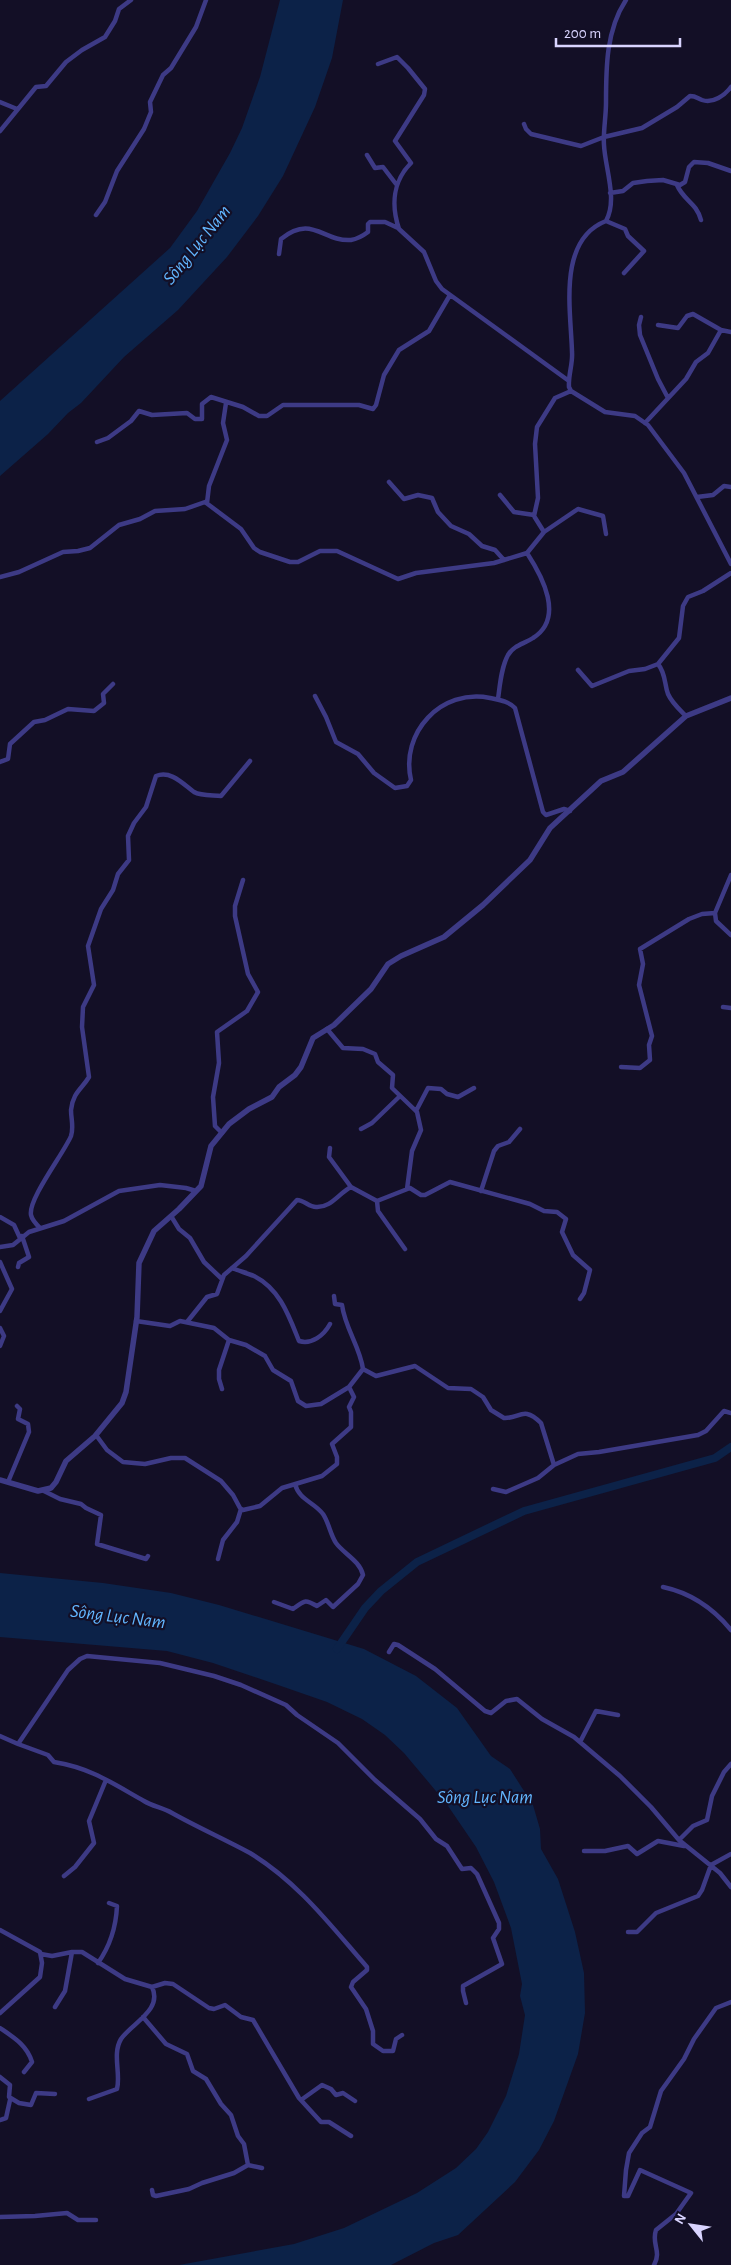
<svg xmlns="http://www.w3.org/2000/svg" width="731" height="2265" font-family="'Alegreya Sans',sans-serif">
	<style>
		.water { fill: #0c2248 }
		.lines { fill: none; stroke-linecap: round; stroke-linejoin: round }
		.river { stroke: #0c2248; stroke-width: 8 }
		.minor { stroke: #3d3a85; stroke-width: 4.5 }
		.tertiary { stroke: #3d3a85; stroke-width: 5.5 }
		.labels { text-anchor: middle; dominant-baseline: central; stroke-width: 4.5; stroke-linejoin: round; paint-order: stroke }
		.water-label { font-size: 19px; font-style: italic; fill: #62b6ff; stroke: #130f26 }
	</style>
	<rect width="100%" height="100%" fill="#130f26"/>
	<path class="water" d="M280 0H343L332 58 315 107 283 176 258 216 227 257 178 310 124 357 81 403 68 413 48 434 0 476V401L170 248 197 211 230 153 242 128 260 77Z
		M0 1573 103 1583 171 1593 219 1605 364 1649 416 1676 457 1708 491 1756 510 1769 533 1805 540 1829 541 1849 558 1879 575 1932 584 1973 585 2013 578 2054 554 2121 539 2150 515 2182 458 2235 434 2243 391 2265H179L294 2244 344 2228 417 2193 456 2168 476 2149 488 2132 506 2096 519 2054 525 2015 520 1996 522 1984 511 1928 494 1882 476 1847 446 1803 404 1753 385 1735 362 1719 327 1702 281 1686 213 1663 167 1651 0 1637Z"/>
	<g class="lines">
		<path class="river" d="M337 1649 365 1608 381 1591 417 1562 524 1511 715 1458 731 1447"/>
		<path class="minor" d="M626 0C606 30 606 68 606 103 606 117 603 132 604 145 605 168 618 200 606 221 557 240 571 311 572 352 573 364 568 375 569 387L571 391 605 412 635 416 648 425 684 473 731 564
			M378 64 397 57 408 68 425 89 424 95 395 141 411 163C393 181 391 205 399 229L424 252 436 281 442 289 569 381
			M0 102 17 109
			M524 124 526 129 531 134 581 146 604 137 642 128 677 107 690 96C696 96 697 98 702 100 713 104 725 95 731 87
			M0 131 36 87 46 86 66 62 82 50 105 37 115 21 119 9 131 0
			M367 155 375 168 383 167 396 184
			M677 185C684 201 696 202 701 220
			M610 193 623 191 633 183 647 181 663 180 680 185 685 182 689 167 694 162 708 163 731 171
			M96 215 105 202 117 171 144 129 151 112 150 102 163 75 171 68 196 27 206 0
			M606 221 625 229 628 236 644 251 624 273
			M279 254 281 239C312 214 323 242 351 240 357 239 364 235 368 232V224L370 222H385L398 228
			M641 317 639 325 640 335 658 379 668 398
			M658 325 678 328 687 316 693 314 721 330 731 332
			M645 423 686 379 696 362 708 353 721 330
			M97 442 108 438 131 421 139 411 152 415 187 413 195 419H202V404L211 397 243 407 259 416H267L283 405H359L373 409 376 405 384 375 399 350 429 331 450 295
			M389 482 404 499 418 495 432 498 438 512 451 526 469 534 482 546 495 550 504 560
			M500 495 514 512 534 515
			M697 497 713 495 724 486 731 487
			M207 503 209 486 227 440 223 423 226 403
			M544 532 534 516 538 498 535 444 537 427 555 398 571 391
			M0 577 19 572 63 552 78 551 90 548 119 525 140 519 155 511 185 509 205 502 241 529 254 548 260 552 290 562H298L320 551H337L398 579 416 573 494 563 527 553 544 532 578 509 603 516 606 534
			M658 664C666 674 664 683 668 694 672 703 679 709 686 716
			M578 670 592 686 629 671 645 669 658 664 679 638 683 606 688 597 703 591 731 573
			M315 696 326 717 336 742 358 754 374 773 395 788 407 786 411 780C400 733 441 688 490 698 499 700 508 701 515 708L543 812 546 815 564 809 570 811
			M498 699C500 685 501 668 508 655 514 645 524 644 533 638 565 618 542 576 527 553
			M0 762 8 759 10 744 34 722 45 720 68 709 94 711 104 703 103 694 113 684
			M715 913 716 921 731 935
			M723 1007 731 1008
			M327 1029 343 1048 363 1049 375 1054 378 1062 393 1075 392 1088 417 1112 421 1130 412 1151 407 1189
			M621 1067 640 1068 650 1060 649 1045 652 1036 639 985 643 964 640 949 689 919 702 914 715 913 731 875
			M416 1111 428 1088 441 1089 447 1094 458 1097 474 1088
			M361 1129 372 1123 400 1096
			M222 1133 215 1126 213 1097 219 1063 217 1032 247 1011 258 992 248 974 235 916V906L243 880
			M330 1148 329 1157 351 1187
			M481 1191 494 1151 498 1146 509 1142 520 1129
			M377 1201 378 1211 405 1249
			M171 1216 179 1229 190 1238 204 1262 222 1279
			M0 1217 14 1225 20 1238
			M40 1228C36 1224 32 1220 31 1215 28 1199 64 1153 71 1136 74 1127 71 1119 71 1110 73 1092 82 1089 89 1077L82 1027 83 1007 94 985 88 946 101 909 113 890 118 874 129 860 128 836 134 823 146 807 156 776C171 770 183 784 194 792 201 796 213 795 221 796L250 761
			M0 1247 13 1245 29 1232 64 1221 119 1191 160 1185 186 1188 196 1191
			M0 1262 12 1289 0 1311
			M18 1267 19 1263 29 1257 22 1236
			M232 1268C239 1271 247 1273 254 1276 280 1289 289 1316 299 1341 312 1345 324 1335 330 1324
			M136 1321 170 1326 180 1321 214 1328 229 1340 246 1345 265 1356 273 1370 291 1381 298 1401 306 1406 321 1404 349 1387 363 1369C360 1347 345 1328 342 1305L335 1304 334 1296
			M187 1322 207 1297 217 1294 224 1275 246 1256 297 1200C304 1200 309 1207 316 1207 331 1208 339 1193 351 1187L377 1201 410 1188 421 1195H425L450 1182 530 1204 544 1211 557 1212 566 1219 562 1232 573 1255 590 1270 584 1293 580 1299
			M0 1328 4 1336 0 1346
			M363 1369 376 1376 415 1366 448 1388 471 1389 483 1397 491 1410 504 1418C520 1419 523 1405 541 1423L554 1465 578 1454 599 1452 698 1435 706 1431 724 1411 731 1413
			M222 1389 219 1379V1370L229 1340
			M96 1435 107 1450 123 1462 145 1464 171 1458H185L221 1481 233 1495 240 1508 243 1510 260 1506 282 1488 322 1476 337 1464V1457L332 1444 351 1427V1412L349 1407 354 1397 349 1387
			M8 1482 29 1432 28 1424 18 1419 20 1409 17 1406
			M493 1489 506 1492 538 1478 554 1465
			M44 1491 60 1499 81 1504 86 1508 101 1515 97 1544 146 1559 148 1556
			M218 1559 223 1540 237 1522 241 1509
			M663 1587C691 1593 713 1608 731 1630
			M274 1602 293 1609C305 1600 305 1599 317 1606L326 1600 333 1607 358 1584 363 1575C360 1561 344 1554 336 1543 330 1534 329 1523 323 1514 314 1502 299 1500 295 1484
			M389 1652 394 1644 398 1645 435 1669 485 1711 491 1713 506 1701 517 1699 542 1719 574 1737 620 1776 651 1807 679 1840 720 1873 731 1887
			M0 1736 18 1744 68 1670 80 1659 87 1656 160 1663 214 1676 241 1685 286 1705 297 1715 338 1743 375 1780 420 1819 436 1839 447 1846 462 1869 471 1868 477 1874 499 1923V1929L493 1938 502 1964 463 1986V1991L466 2003
			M580 1742 596 1711 618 1715
			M18 1744 48 1755 54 1762C91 1768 112 1783 144 1801 152 1806 163 1808 172 1813 197 1827 224 1839 250 1853 298 1882 331 1926 367 1967V1970L353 1982 351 1987 366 2009 373 2031V2044L383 2051H393L396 2039 402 2035
			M679 1840 693 1826 707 1820 712 1796 724 1772 731 1764
			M584 1851H605L628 1846 637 1854 658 1841 684 1846
			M64 1876 75 1867 94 1843 89 1821 106 1780
			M0 1930 40 1952 42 1963 40 1977 0 2013
			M628 1932H637L656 1913 698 1896 702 1890 711 1865 731 1854
			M41 1954 52 1956 72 1952H82L125 1979 152 1987 165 1983 173 1984 209 2008 214 2009 225 2005 241 2017 253 2020 299 2098 321 2122H329L351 2136
			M98 1963C110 1946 116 1928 117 1906L109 1903
			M55 2007 65 1991 72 1952
			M143 2017 166 2044 187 2054 193 2071 206 2079 221 2104 231 2115 238 2136 244 2144 248 2165
			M0 2028C13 2037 27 2045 32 2062L24 2072
			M0 2077 10 2085 9 2097 19 2103 31 2105 36 2093 55 2094
			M89 2099 117 2089C121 2074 112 2054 121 2039 132 2023 163 2010 152 1987
			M301 2100 322 2085 331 2089 336 2095 343 2093 355 2101
			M0 2120 6 2118 10 2100
			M152 2190 153 2195 156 2196 189 2189 202 2183 234 2173 248 2165 262 2168
			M0 2217 35 2216 67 2213 78 2220H96
			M654 2265C662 2251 651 2244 656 2230L676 2214 691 2193 640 2170 628 2196H624L626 2170 629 2153 642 2133 650 2127 661 2091 684 2059 694 2039 716 2008 731 2002"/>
		<path class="tertiary" d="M0 1480 38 1491 51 1488 56 1482 66 1461 95 1436 122 1403 126 1392 137 1317 139 1263 154 1231 179 1209 201 1186 211 1146 229 1124 249 1109 272 1097 279 1087 295 1075 301 1067 313 1038 334 1025 371 989 388 964 401 956 444 937 483 905 530 860 550 828 601 781 623 772 686 716 731 698"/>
	</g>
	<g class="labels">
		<g class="water-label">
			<text transform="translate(197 245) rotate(-51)">Sông Lục Nam</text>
			<text transform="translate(118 1617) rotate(7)">Sông Lục Nam</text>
			<text x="485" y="1797">Sông Lục Nam</text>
		</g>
	</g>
	<g transform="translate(691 2225) rotate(300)" stroke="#130f26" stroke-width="4" paint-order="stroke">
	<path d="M0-4L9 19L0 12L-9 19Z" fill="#d9d4ff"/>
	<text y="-8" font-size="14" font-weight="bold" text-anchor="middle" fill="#d9d4ff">N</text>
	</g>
	<path d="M556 38v8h124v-8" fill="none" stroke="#d9d4ff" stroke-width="2.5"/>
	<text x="564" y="38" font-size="15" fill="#d9d4ff" stroke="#130f26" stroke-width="4" paint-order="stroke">200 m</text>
</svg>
